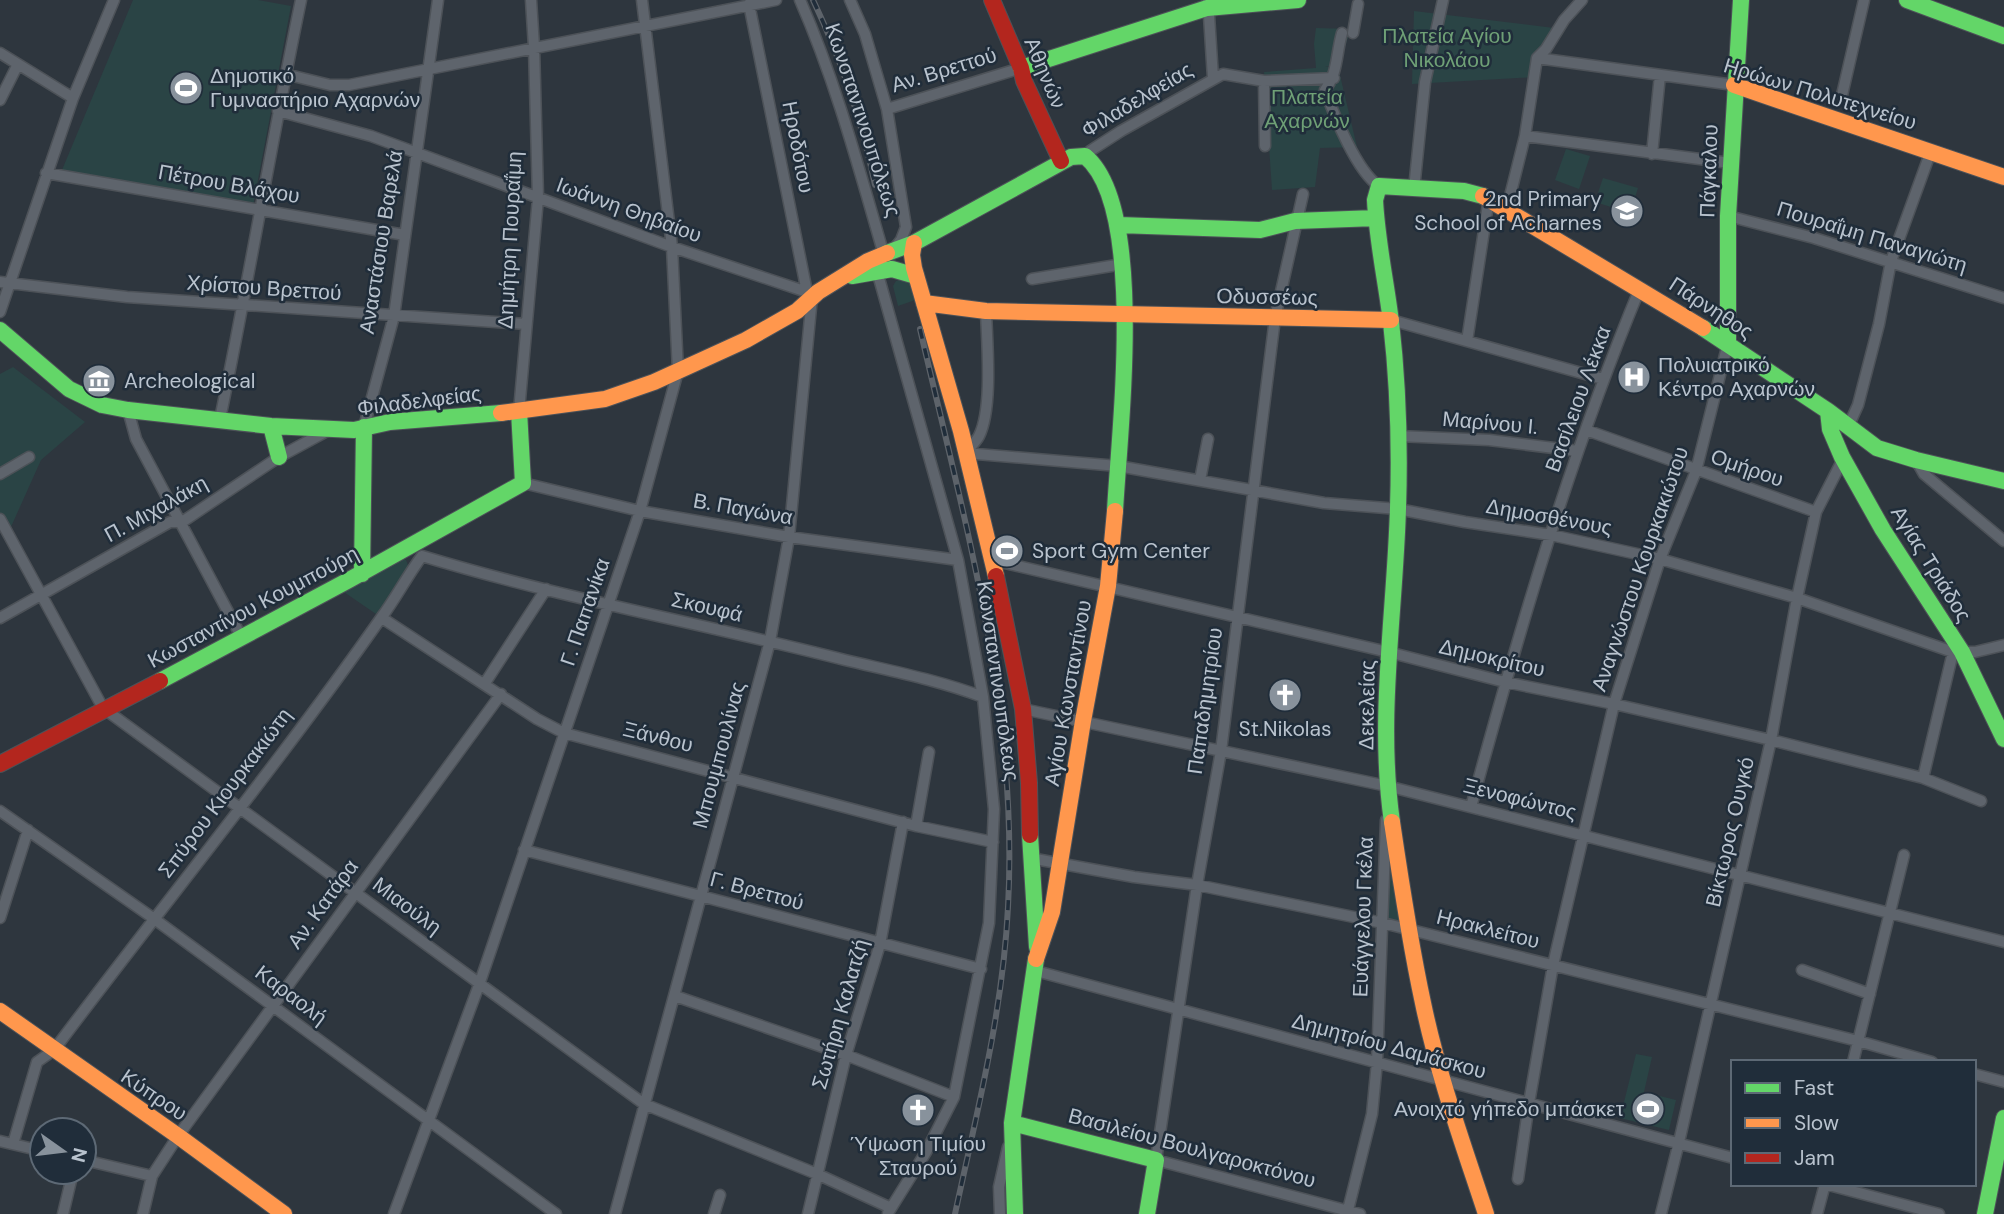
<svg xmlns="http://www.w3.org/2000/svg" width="2004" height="1214" font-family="'DM Sans',sans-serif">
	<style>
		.green { fill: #2a4445 }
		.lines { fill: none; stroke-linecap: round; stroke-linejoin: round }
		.street-casing { stroke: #4d5258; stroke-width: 13 }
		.fast-casing { stroke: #4d5258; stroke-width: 18 }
		.slow-casing { stroke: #4d5258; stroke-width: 18 }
		.jam-casing { stroke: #4d5258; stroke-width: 18 }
		.street { stroke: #5e646c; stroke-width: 10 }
		.fast { stroke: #63d668; stroke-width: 16 }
		.slow { stroke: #ff974d; stroke-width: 16 }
		.jam { stroke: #b3261e; stroke-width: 16 }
		.rail-casing { stroke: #5d636a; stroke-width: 6 }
		.rail { stroke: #202d3a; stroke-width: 3.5; stroke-dasharray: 10; stroke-linecap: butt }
		.labels { text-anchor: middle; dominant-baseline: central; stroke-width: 5; stroke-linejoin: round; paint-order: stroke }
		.park-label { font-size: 21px; fill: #6fa076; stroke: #202d3a }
		.street-label { font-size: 21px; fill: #b9c3ce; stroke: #202d3a }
		.poi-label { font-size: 21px; fill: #b9c3ce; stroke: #202d3a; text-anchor: start }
	</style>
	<rect width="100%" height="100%" fill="#2e363e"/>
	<path class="green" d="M133 0H258L291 6 253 206 62 170Z
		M1414 11 1554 28 1535 77 1412 84Z
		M1316 28 1351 29 1342 55 1335 65 1325 67H1338L1357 147 1320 148 1315 187 1272 190 1264 72 1316 68 1314 44Z
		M1566 149 1590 156 1579 189 1555 180Z
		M1603 178 1638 188 1630 213 1595 202Z
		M902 279 910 284 915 300 898 306 893 286 896 281Z
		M13 367 85 422 41 460 6 538 0 527V374Z
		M399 557 406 560 410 570 376 614 341 590Z
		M1389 838 1404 925 1388 922Z
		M1636 1054 1652 1057 1644 1092 1676 1100 1669 1130 1620 1118Z"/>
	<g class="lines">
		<defs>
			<path id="street" d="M800 0C836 82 859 169 884 255
				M850 0 865 34 887 109 906 227 901 240 892 251
				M1208 0 1213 78
				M1342 33C1336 54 1338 73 1325 90 1334 115 1357 172 1379 186
				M1353 33 1358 4
				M0 53 73 98
				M1537 58 1734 85
				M285 74 330 85H349L776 0
				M1264 81 1265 146
				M1842 95 1864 0
				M0 100 18 64
				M887 109 1021 68
				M278 111 371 136 672 247 807 292
				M1525 136 1730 163
				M1652 154 1660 75
				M1085 156 1090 151 1121 131 1223 74 1264 81 1334 78
				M46 173 405 235
				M1414 189 1425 82 1443 0
				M1303 194 1275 318 1221 751 1197 885 1156 1160 1360 1214
				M1507 208 1525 136 1537 58 1546 49 1564 20 1582 0
				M1728 216 1814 238 2004 298
				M877 271 958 560 983 697 994 809 989 923 954 1097 926 1152 888 1213
				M1032 279 1123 264
				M0 282 127 297 526 324
				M0 312 73 98 114 0
				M1391 320 1603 379
				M1467 341 1489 198
				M128 410 136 439 242 638
				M519 411 538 198 534 47 531 0
				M220 419C249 279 272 139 301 0
				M364 427 394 316 438 0
				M1848 427 1858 405 1879 324 1891 261 1931 151
				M1586 430 1816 512
				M1398 436 1489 440 1578 451
				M965 453 1118 466 1324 503 1398 509 1465 522 1551 535 1660 559 1797 598 1953 652H1975L2004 645
				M965 453C970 447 976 442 979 436 993 408 987 343 986 311
				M1916 460 1924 474 2004 541
				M0 474 29 457
				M1200 480 1208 439
				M523 483 640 511 789 537 958 560
				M0 519 103 708 644 1104 817 1174 891 1208
				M422 556C561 598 704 624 845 660 891 671 938 680 983 697
				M992 560 1388 652 1505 682 1614 704 1771 740 1923 778 1981 801
				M0 618 170 522H182L279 457 327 431
				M382 618 537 719 564 733 916 826 993 842
				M485 683 546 589
				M1023 709 1387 786 2004 942
				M1923 778 1953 652
				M1471 807C1519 631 1570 456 1640 288
				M0 811 153 918 556 1214
				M916 826 929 752
				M524 850 981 969
				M1030 858 1134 877 1197 885 1383 923 1858 1041 1932 1062
				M0 918 28 830
				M1802 970 1870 994
				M1036 971 1733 1158
				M675 996 846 1055 954 1097
				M1853 1062 1904 855
				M1974 1074 2004 1082
				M0 1141 42 1151
				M13 1144 37 1062 54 1050C162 906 277 766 381 618 396 598 407 576 422 556
				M84 1160 152 1176
				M1518 1179 1529 1103 1553 965 1614 704 1660 559 1696 471 1728 343
				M1825 1184 1939 1214
				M63 1214 73 1172
				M143 1214 152 1176 178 1136 501 694
				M394 1214 479 985 640 511 678 371 672 247 642 0
				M615 1214 770 641 789 537 812 297 807 292 749 4
				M714 1214 720 1195
				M808 1214 846 1055 880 944 903 822
				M1000 1214 999 1187 1008 1147
				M1347 1214 1372 1114 1377 1062 1386 820
				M1661 1214 1679 1142 1771 740 1797 598 1816 512 1842 461
				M1817 1214 1825 1184"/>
			<path id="fast" d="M1907 0 2004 36
				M1021 68 1207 8 1298 0
				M1119 225 1260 230 1295 221 1376 218
				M887 253 914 243 1071 157 1085 156C1147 207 1119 432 1115 511
				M852 276 892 269 916 276
				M1703 328 1828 411 1877 448 1916 460 2004 481
				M0 330 69 389 102 405 128 410 271 426 354 430 390 422 501 413
				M1728 343V216L1741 0
				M1828 411 1830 429 1842 457 1883 530 1962 652 2004 739
				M271 426 279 457
				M362 574 364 427
				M160 681 349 580 523 483 519 411
				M1392 822C1377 718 1395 613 1398 508 1400 446 1398 383 1391 322 1386 281 1377 241 1375 200L1379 186 1464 191 1483 196
				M1030 835 1037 947
				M1012 1123 1156 1160 1147 1214
				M1015 1214 1012 1123 1036 959
				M1985 1214 2004 1118"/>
			<path id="slow" d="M1734 85 2004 177
				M1483 196 1703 328
				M914 243 912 255 914 268 961 431 996 576
				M924 303 986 311 1391 320
				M501 413 605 399 654 382 746 340 797 311 818 292 868 261 887 253
				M1392 822C1401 883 1410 943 1423 1003 1438 1075 1463 1144 1486 1214
				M1036 959 1052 912 1083 721 1108 586 1115 511
				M0 1011 178 1136 284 1214"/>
			<path id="jam" d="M992 0 1021 68 1024 81 1061 161
				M996 576 1023 709 1029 783 1030 835
				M0 764 160 681"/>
		</defs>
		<use href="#street" class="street-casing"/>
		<use href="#fast" class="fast-casing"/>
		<use href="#slow" class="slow-casing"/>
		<use href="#jam" class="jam-casing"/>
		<use href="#street" class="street"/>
		<use href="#fast" class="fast"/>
		<use href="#slow" class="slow"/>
		<use href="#jam" class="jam"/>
		<defs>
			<path id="rail" d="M813 0C841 59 862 121 875 185
				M920 329C964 519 1019 710 1008 907 1003 1011 977 1112 955 1214"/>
		</defs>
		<use href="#rail" class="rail-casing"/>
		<use href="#rail" class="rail"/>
	</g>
	<defs>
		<symbol id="stadium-disc" viewBox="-11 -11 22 22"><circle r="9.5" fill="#88929c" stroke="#202d3a"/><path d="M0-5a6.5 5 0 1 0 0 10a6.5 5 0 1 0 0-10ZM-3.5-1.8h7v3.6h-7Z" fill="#fff"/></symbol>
		<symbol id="school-disc" viewBox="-11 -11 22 22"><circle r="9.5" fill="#88929c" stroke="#202d3a"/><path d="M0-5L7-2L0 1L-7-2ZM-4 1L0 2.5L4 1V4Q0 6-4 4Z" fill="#fff"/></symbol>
		<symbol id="hospital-disc" viewBox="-11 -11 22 22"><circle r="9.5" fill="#88929c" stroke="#202d3a"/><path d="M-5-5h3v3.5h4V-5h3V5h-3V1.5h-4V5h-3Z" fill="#fff"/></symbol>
		<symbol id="museum-disc" viewBox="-11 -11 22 22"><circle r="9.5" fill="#88929c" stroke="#202d3a"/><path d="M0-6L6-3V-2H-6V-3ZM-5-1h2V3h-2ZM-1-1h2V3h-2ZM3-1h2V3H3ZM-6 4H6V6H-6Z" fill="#fff"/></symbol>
		<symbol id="church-disc" viewBox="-11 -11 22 22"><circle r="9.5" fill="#88929c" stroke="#202d3a"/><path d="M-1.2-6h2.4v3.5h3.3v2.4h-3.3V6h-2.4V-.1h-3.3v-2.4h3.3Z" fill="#fff"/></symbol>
	</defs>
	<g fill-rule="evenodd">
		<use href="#stadium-disc" x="167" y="69" width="38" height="38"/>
		<use href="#school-disc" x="1608" y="192" width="38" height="38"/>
		<use href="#hospital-disc" x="1615" y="358" width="38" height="38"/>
		<use href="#museum-disc" x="80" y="362" width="38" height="38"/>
		<use href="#stadium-disc" x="988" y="532" width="38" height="38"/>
		<use href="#church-disc" x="1266" y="676" width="38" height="38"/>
		<use href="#stadium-disc" x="1629" y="1090" width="38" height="38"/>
		<use href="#church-disc" x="899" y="1091" width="38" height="38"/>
	</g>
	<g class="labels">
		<g class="park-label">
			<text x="1447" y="36">Πλατεία Αγίου<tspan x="1447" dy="24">Νικολάου</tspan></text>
			<text x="1307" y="97">Πλατεία<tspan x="1307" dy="24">Αχαρνών</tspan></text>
		</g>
		<g class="street-label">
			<text transform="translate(944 70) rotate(-17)">Αν. Βρεττού</text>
			<text transform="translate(1045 73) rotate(67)">Αθηνών</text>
			<text transform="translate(1820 94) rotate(17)">Ηρώων Πολυτεχνείου</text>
			<text transform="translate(1137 100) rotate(-31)">Φιλαδελφείας</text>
			<text transform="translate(863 120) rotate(72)">Κωνσταντινουπόλεως</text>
			<text transform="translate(798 147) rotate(79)">Ηροδότου</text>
			<text transform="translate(1709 171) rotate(-88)">Πάγκαλου</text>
			<text transform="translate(229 184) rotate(10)">Πέτρου Βλάχου</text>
			<text transform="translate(629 210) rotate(20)">Ιωάννη Θηβαίου</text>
			<text transform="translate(1872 237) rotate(17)">Πουραΐμη Παναγιώτη</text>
			<text transform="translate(510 240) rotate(-87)">Δημήτρη Πουραΐμη</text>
			<text transform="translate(381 242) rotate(-81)">Αναστάσιου Βαρελά</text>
			<text transform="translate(264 288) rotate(4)">Χρίστου Βρεττού</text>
			<text transform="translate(1267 297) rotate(1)">Οδυσσέως</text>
			<text transform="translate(1711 308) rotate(33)">Πάρνηθος</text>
			<text transform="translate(1578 399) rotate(-70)">Βασίλειου Λέκκα</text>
			<text transform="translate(419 401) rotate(-7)">Φιλαδελφείας</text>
			<text transform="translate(1490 423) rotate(5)">Μαρίνου Ι.</text>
			<text transform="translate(1747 468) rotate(19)">Ομήρου</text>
			<text transform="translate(156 509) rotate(-29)">Π. Μιχαλάκη</text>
			<text transform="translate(743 509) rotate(10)">Β. Παγώνα</text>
			<text transform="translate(1549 517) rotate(10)">Δημοσθένους</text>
			<text transform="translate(1931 564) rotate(58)">Αγίας Τριάδος</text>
			<text transform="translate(1640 569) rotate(-71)">Αναγνώστου Κουρκακιώτου</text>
			<text transform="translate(253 607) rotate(-28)">Κωσταντίνου Κουμπούρη</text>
			<text transform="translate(707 607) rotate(13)">Σκουφά</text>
			<text transform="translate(585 612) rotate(-71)">Γ. Παπανίκα</text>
			<text transform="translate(1492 658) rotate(13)">Δημοκρίτου</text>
			<text transform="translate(998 681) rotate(82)">Κωνσταντινουπόλεως</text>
			<text transform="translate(1068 693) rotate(-80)">Αγίου Κωνσταντίνου</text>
			<text transform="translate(1205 701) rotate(-82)">Παπαδημητρίου</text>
			<text transform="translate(1367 705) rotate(-89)">Δεκελείας</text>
			<text transform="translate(658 737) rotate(14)">Ξάνθου</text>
			<text transform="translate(719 755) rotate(-75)">Μπουμπουλίνας</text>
			<text transform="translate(225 793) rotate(-53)">Σπύρου Κιουρκακιώτη</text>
			<text transform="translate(1520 799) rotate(14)">Ξενοφώντος</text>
			<text transform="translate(1730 832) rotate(-77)">Βίκτωρος Ουγκό</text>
			<text transform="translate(757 891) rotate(15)">Γ. Βρεττού</text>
			<text transform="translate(323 904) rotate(-54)">Αν. Κατάρα</text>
			<text transform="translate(407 906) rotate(37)">Μιαούλη</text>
			<text transform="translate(1363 917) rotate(-88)">Ευάγγελου Γκέλα</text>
			<text transform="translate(1488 929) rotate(14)">Ηρακλείτου</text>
			<text transform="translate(291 995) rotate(37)">Καραολή</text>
			<text transform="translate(840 1014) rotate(-74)">Σωτήρη Καλατζή</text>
			<text transform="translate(1389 1046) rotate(15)">Δημητρίου Δαμάσκου</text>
			<text transform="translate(154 1095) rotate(34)">Κύπρου</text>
			<text transform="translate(1192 1148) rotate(15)">Βασιλείου Βουλγαροκτόνου</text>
		</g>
		<g class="poi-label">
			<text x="210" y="76">Δημοτικό<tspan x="210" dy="24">Γυμναστήριο Αχαρνών</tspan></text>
			<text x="1602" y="199" text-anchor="end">2nd Primary<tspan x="1602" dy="24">School of Acharnes</tspan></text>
			<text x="1658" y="365">Πολυιατρικό<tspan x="1658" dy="24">Κέντρο Αχαρνών</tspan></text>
			<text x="124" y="381">Archeological</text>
			<text x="1032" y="551">Sport Gym Center</text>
			<text x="1285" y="729" text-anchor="middle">St.Nikolas</text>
			<text x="1624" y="1109" text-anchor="end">Ανοιχτό γήπεδο μπάσκετ</text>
			<text x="918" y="1144" text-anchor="middle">Ύψωση Τιμίου<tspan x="918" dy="24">Σταυρού</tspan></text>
		</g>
	</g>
	<rect x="1731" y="1060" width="245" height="126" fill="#202d3a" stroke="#5d6975" stroke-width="2"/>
	<rect x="1745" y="1083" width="35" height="10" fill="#63d668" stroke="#5d6975" stroke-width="2"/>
	<text x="1794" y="1095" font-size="21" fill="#b9c3ce">Fast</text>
	<rect x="1745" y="1118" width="35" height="10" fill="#ff974d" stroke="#5d6975" stroke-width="2"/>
	<text x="1794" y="1130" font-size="21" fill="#b9c3ce">Slow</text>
	<rect x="1745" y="1153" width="35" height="10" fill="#b3261e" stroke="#5d6975" stroke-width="2"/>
	<text x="1794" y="1165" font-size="21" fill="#b9c3ce">Jam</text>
	<g transform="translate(63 1151) rotate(104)"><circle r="33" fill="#202d3a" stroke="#5d6975" stroke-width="2"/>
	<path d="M0-5L12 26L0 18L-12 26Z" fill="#88929c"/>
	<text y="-10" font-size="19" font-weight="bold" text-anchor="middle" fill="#b9c3ce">N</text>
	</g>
</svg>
